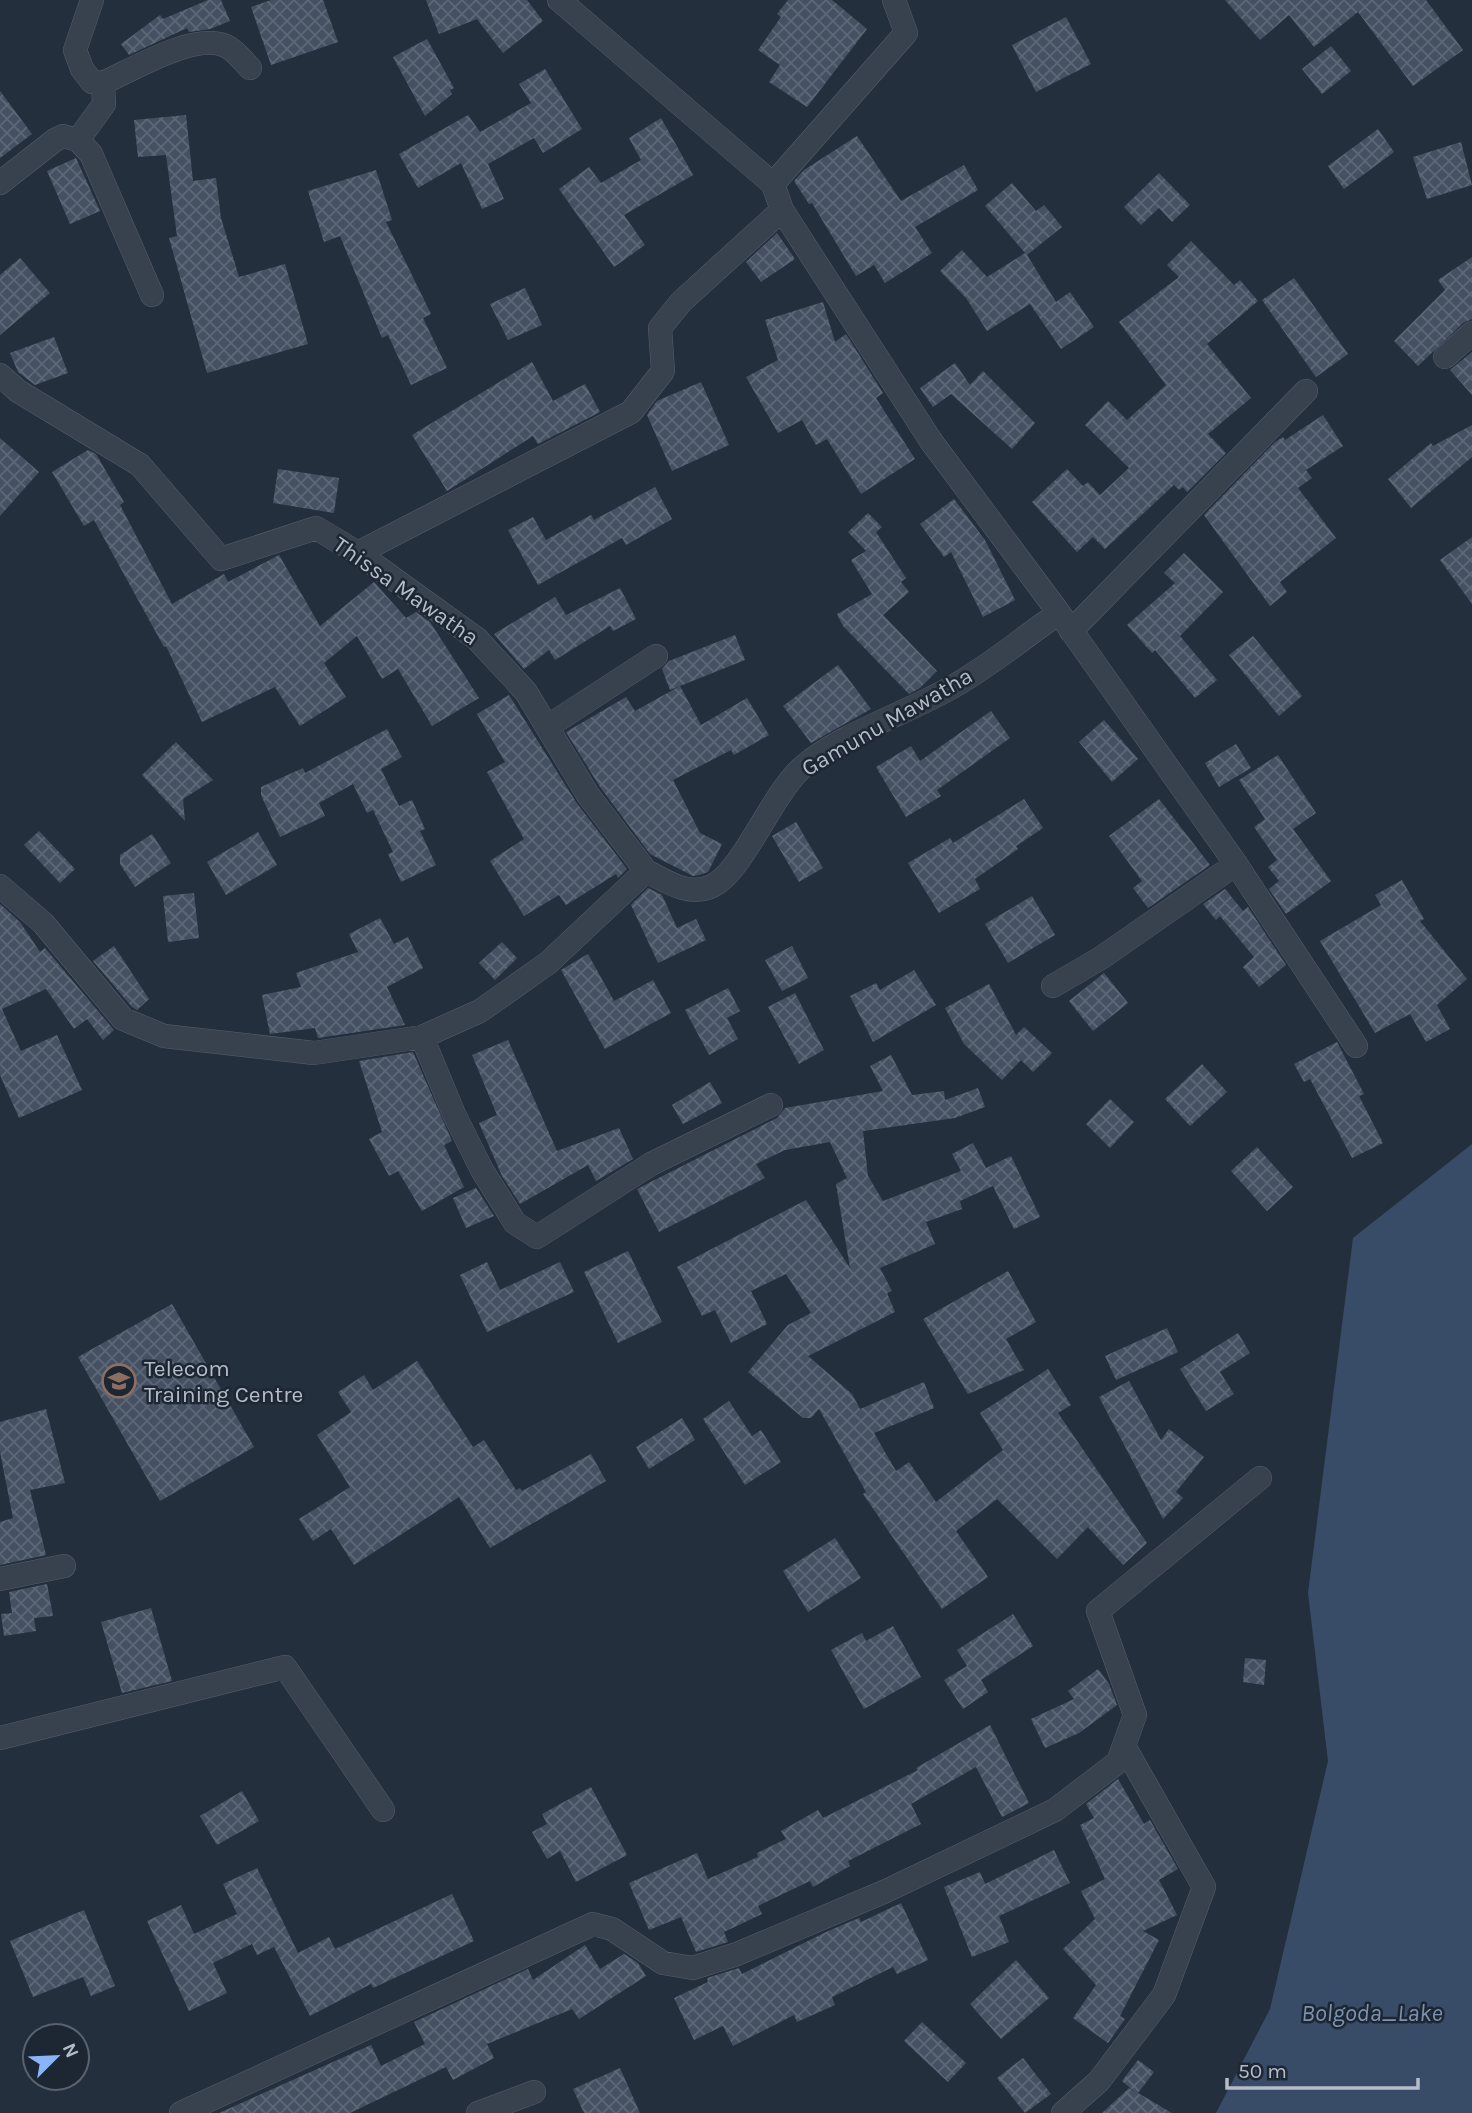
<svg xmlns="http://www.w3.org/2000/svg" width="1472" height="2113" font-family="Karla,sans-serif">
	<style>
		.water { fill: #394c67 }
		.building { fill: url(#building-cross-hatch) }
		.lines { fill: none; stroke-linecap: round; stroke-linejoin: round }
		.street-casing { stroke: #565f6c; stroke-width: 24 }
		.street { stroke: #38414e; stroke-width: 23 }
		.labels { text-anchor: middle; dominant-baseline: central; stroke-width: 5; stroke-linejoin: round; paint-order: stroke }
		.street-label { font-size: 23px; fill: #b4bcc9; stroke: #1d2633 }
		.poi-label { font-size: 23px; fill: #b4bcc9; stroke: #1d2633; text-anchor: start }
		.water-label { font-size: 24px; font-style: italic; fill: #7c92b1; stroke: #1d2633 }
	</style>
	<defs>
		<pattern id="building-cross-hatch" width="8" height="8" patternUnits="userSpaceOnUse" patternTransform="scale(1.75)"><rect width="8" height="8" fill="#455162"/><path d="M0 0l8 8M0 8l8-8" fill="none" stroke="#5d6877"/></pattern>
	</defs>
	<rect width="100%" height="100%" fill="#242f3e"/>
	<path class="water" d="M1472 1144V2113H1216L1270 2009 1328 1761 1308 1593 1353 1238Z"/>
	<path class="building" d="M208 0H221L230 21 210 29 189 32 187 28 129 55 121 44 160 15 163 19Z
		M271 0H323L338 42 271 65 251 7Z
		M426 0H527L543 21 503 53 477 19 439 34Z
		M788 0H832L867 29 807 107 769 82 780 65 758 50 781 17 777 14Z
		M1225 0H1426L1463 50 1413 86 1358 12 1314 47 1289 15 1260 40Z
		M1066 17 1091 64 1036 92 1012 45Z
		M427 39 454 88 450 90 452 94 425 116 393 57Z
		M1331 46 1351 71 1322 94 1302 69Z
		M545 69 582 129 543 153 534 138 488 164 504 199 482 209 461 163 418 188 399 154 468 115 480 132 531 103 519 84Z
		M0 91 32 134 0 158Z
		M186 115 193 181 216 178 221 218 239 277 285 264 308 344 207 373 169 238 177 236 166 155 138 157 134 120Z
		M661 118 693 175 624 215 645 245 614 267 559 189 589 167 601 183 641 160 629 138Z
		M1378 129 1394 152 1344 189 1328 166Z
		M857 136 901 201 964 165 978 190 915 227 932 253 885 283 874 265 856 276 812 203 809 204 794 181 804 170Z
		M1461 142 1472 185 1427 199 1413 157Z
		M76 158 100 211 70 224 47 171Z
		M376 170 392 220 386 222 431 314 423 318 447 368 411 385 388 335 382 338 340 236 324 242 308 191Z
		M1159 173 1190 205 1172 222 1159 208 1141 225 1124 207Z
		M1012 183 1036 211 1044 205 1062 227 1027 255 1056 302 1070 292 1094 327 1061 349 1030 304 987 331 966 298 940 271 962 250 987 277 1025 253 985 206Z
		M777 233 795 259 761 282 746 262Z
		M1191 241 1234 285 1240 280 1258 301 1207 344 1251 398 1208 434 1226 453 1187 492 1183 487 1179 490 1174 485 1105 549 1093 537 1077 552 1032 502 1067 469 1083 486 1088 482 1100 495 1129 468 1085 425 1108 401 1127 420 1166 385 1119 322 1179 277 1167 265Z
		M1472 257V319L1463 323 1418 366 1394 341 1445 290 1438 280Z
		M20 258 50 293 0 335V275Z
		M1294 278 1348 354 1316 377 1262 300Z
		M525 288 542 325 508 340 490 304Z
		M823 302 835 342 846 334 883 393 876 398 915 459 861 494 827 439 816 445 802 420 778 433 746 377 778 360 765 320Z
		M54 337 68 373 35 385 18 372 10 353Z
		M1472 352V395L1450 370Z
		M532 362 553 401 585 384 600 412 538 444 533 436 447 491 412 435Z
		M955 363 970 385 983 371 1035 423 1012 449 951 394 933 407 920 388Z
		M701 382 729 445 672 471 647 415 657 401Z
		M1323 415 1343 446 1306 470 1312 478 1298 488 1336 538 1280 582 1287 592 1270 606 1204 515 1275 442 1283 437 1285 440Z
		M1472 425V457L1411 508 1388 479 1431 443 1433 446Z
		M0 438 39 472 0 516Z
		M88 450 96 454 124 502 120 505 172 604 224 574 228 582 279 555 320 626 374 582 406 618 416 612 430 622 479 698 432 726 398 669 382 679 357 636 324 663 346 697 300 726 275 687 202 722 166 646 164 647 94 520 84 526 52 472Z
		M278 469 339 478 334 513 273 503Z
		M655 487 672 519 626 545 622 538 538 585 508 530 533 517 546 540 591 515 594 520Z
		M954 499 985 540 1015 600 983 617 951 552 944 557 920 524Z
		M868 513 882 527 876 532 906 578 901 582 909 592 883 615 937 671 920 688 909 694 843 626 837 614 872 594 851 560 866 551 848 532Z
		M1472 537V604L1440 560Z
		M1184 553 1223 592 1180 636 1217 680 1195 698 1155 650 1152 653 1127 625 1175 583 1164 573Z
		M620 588 636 619 613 631 610 626 555 660 549 650 524 669 494 634 555 597 566 615Z
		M735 635 745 660 670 690 662 669 669 661Z
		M1253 636 1302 696 1279 716 1229 655Z
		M838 665 871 709 811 743 783 706Z
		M680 686 701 725 747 698 769 735 734 755 731 750 673 780 700 833 722 844 708 872 699 875 693 876 650 854 600 787 566 732 626 697 635 711Z
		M509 695 576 802 627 869 618 878 616 874 566 905 559 895 524 916 490 861 524 839 487 772 505 762 477 714Z
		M991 711 1010 738 937 790 941 796 906 817 876 767 911 746 920 761Z
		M1104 720 1138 759 1112 782 1079 742Z
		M387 729 402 757 381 769 399 806 412 800 425 829 420 831 436 865 401 882 388 854 393 852 373 810 367 813 353 784 319 803 325 816 280 837 261 795V787L303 768 305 773Z
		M176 742 213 780 183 799 185 821 142 775Z
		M1236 744 1251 768 1219 787 1205 763Z
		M1278 755 1316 813 1293 829 1331 881 1286 914 1269 889 1279 881 1268 867 1277 860 1254 827 1265 819 1239 780Z
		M1024 799 1043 828 1016 846 1018 849 975 879 980 889 939 913 908 863 950 838 953 843Z
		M1159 799 1210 865 1148 908 1133 888 1142 881 1109 836Z
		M796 822 823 868 799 882 772 836Z
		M39 831 75 869 60 883 24 845Z
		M258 832 277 865 226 895 207 862Z
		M152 834 171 863 135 887 120 864V855Z
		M1402 880 1424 919 1420 921 1467 979 1437 1005 1450 1029 1426 1042 1410 1014 1375 1033 1320 941 1381 905 1375 895Z
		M648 888 662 895 677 928 696 919 706 940 658 963 631 905Z
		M1225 889 1243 911 1248 907 1286 965 1259 987 1243 967 1254 957 1220 916 1216 920 1203 904Z
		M194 893 199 938 168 942 163 896Z
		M1032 896 1055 935 1008 963 985 924Z
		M0 904 20 922 40 952 45 948 114 1030 103 1040 87 1019 74 1029 46 989 2 1009 21 1051 57 1035 82 1090 19 1118 0 1075Z
		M380 918 394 944 408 937 423 968 387 987 405 1025 318 1038 315 1028 270 1034 262 995 301 987 296 973 358 952 349 934Z
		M502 942 517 958 495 980 479 963Z
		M114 946 149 999 137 1010 132 1007 93 961Z
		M792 946 808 978 782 991 765 960Z
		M588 954 614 1001 653 980 671 1013 605 1049 561 970Z
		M914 970 936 1005 873 1042 850 996 876 983 880 990Z
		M1104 973 1128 1003 1093 1031 1069 1001Z
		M989 984 1016 1035 1024 1027 1052 1053 1033 1072 1021 1060 1002 1080 964 1044 945 1008Z
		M728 988 740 1011 727 1018 738 1039 709 1055 685 1010Z
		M795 993 824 1050 799 1064 768 1007Z
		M508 1040 557 1151 619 1128 633 1159 596 1181 588 1165 520 1204 502 1176 479 1123 497 1115 472 1055Z
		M1337 1042 1364 1094 1359 1096 1383 1143 1352 1158 1310 1079 1304 1082 1294 1064Z
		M413 1052 452 1141 444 1145 464 1187 422 1211 398 1171 389 1176 369 1139 382 1132 359 1061Z
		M891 1055 912 1095 944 1091 945 1100 978 1088 985 1107 955 1118 863 1131 868 1176 883 1201 961 1171 952 1154 973 1143 986 1168 1011 1156 1040 1217 1014 1229 993 1186 960 1201 962 1209 926 1222 935 1244 880 1268 892 1291 887 1293 895 1312 808 1356 852 1394 860 1409 924 1382 934 1408 874 1433 896 1471 909 1462 936 1502 1003 1450 980 1413 1048 1369 1071 1405 1058 1413 1147 1543 1123 1565 1088 1527 1057 1559 997 1499 956 1531 988 1577 942 1609 863 1494 866 1492 819 1409 811 1418H803L748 1372 788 1325 811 1313 786 1274 751 1291 767 1324 731 1343 715 1310 702 1316 677 1267 806 1200 850 1268 836 1184 847 1178 830 1142 785 1150 756 1164 765 1178 659 1232 637 1189 777 1118 785 1108 883 1091 870 1066Z
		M1202 1064 1227 1092 1190 1126 1165 1099Z
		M710 1082 722 1103 683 1124 672 1105Z
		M1110 1099 1134 1122 1110 1148 1086 1124Z
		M1257 1147 1293 1187 1267 1211 1231 1171Z
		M476 1188 494 1216 466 1228 453 1198Z
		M628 1251 662 1322 618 1343 584 1272Z
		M487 1262 500 1290 560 1262 574 1292 487 1332 460 1275Z
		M1008 1271 1036 1322 1006 1339 1024 1370 968 1394 923 1319Z
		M172 1304 254 1447 160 1501 78 1357Z
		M1167 1328 1178 1352 1116 1380 1105 1356Z
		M1238 1333 1250 1353 1220 1372 1234 1394 1206 1411 1180 1369Z
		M417 1361 473 1447 484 1440 516 1490 520 1488 522 1491 591 1454 606 1481 490 1548 459 1497 354 1565 331 1529 313 1541 299 1519 350 1487 317 1435 351 1412 338 1392 364 1375 373 1390Z
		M1129 1381 1161 1440 1169 1429 1204 1457 1176 1492 1183 1498 1163 1519 1099 1397Z
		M729 1401 752 1436 761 1430 781 1462 745 1485 703 1419Z
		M46 1409 65 1483 30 1490 46 1555 0 1565V1522L13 1518 0 1452V1422Z
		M682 1418 695 1440 649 1469 636 1447Z
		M835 1538 861 1578 808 1612 783 1571Z
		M47 1584 53 1616 34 1618 36 1631 4 1636 1 1614 12 1613 9 1592Z
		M151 1608 172 1681 122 1693 101 1622Z
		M1013 1614 1033 1646 981 1680 988 1692 963 1709 944 1680 967 1666 957 1650Z
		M893 1626 921 1677 864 1709 831 1650 862 1633 866 1641Z
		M1245 1658 1266 1660 1264 1685 1243 1682Z
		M1098 1669 1109 1684 1117 1705 1079 1733 1045 1748 1031 1719 1074 1699 1068 1691Z
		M990 1725 1029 1803 1002 1817 976 1767 911 1804 921 1824 848 1861 850 1866 813 1887 810 1881 758 1906 762 1914 724 1932 728 1942 696 1952 681 1917 649 1930 629 1883 697 1853 708 1879 758 1857 757 1853 786 1839 781 1831 818 1810 823 1818 918 1770 916 1768Z
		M1118 1779 1144 1824 1150 1820 1178 1869 1159 1880 1177 1915 1143 1931 1159 1940 1120 2016 1125 2019 1108 2043 1073 2018 1096 1985 1063 1949 1095 1919 1081 1891 1105 1879 1080 1825 1094 1818 1086 1804Z
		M591 1787 627 1855 576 1882 560 1851 547 1859 532 1832 547 1824 542 1814Z
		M242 1791 259 1821 217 1845 200 1816Z
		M1054 1850 1070 1883 999 1916 1009 1942 972 1957 944 1887 980 1872 985 1884Z
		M257 1868 298 1953 329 1937 335 1949 452 1894 474 1941 373 1988 371 1984 310 2016 274 1947 257 1955 252 1944 213 1963 227 1993 189 2011 147 1921 181 1905 194 1934 237 1914 223 1884Z
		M901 1903 928 1960 897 1974 893 1967 832 1997 835 2005 797 2022 794 2015 733 2046 723 2026 694 2040 674 1998 708 1982 707 1978 739 1968 742 1974 828 1931 859 1918 861 1922Z
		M84 1910 115 1986 91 1996 83 1977 33 1997 10 1941Z
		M585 1945 600 1969 624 1954 638 1963 646 1976 579 2019 572 2009 487 2044 494 2058 453 2080 446 2067 350 2113H219L371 2045 381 2066 425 2044 414 2022 528 1969 533 1980Z
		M1016 1960 1049 1998 1001 2039 970 2004Z
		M922 2022 966 2063 948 2082 904 2041Z
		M1023 2058 1051 2094 1025 2113 997 2078Z
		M1138 2060 1154 2072 1138 2093 1172 2113H1102L1129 2088 1135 2092 1122 2081Z
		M620 2068 640 2113H584L573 2089Z"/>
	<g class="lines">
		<defs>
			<path id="street" d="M92 0 75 50 82 69 92 82 103 83C134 69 194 32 226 46 236 51 243 61 250 68
				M559 0 773 184 782 210 931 441 1059 613 1236 864 1356 1046
				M78 140 104 104 103 83
				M0 183 55 140 63 136 78 140 91 154 152 295
				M773 184 906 33 894 0
				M1445 357 1472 333
				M0 375 18 391 140 465 221 559 316 528 358 553 477 639 526 692 588 795 646 871
				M358 553 631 412 663 371 660 328 681 302 782 210
				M1071 631 1306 391
				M547 727 656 656
				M0 886 43 923 123 1019 164 1036 314 1053 422 1037 480 1011 548 963 646 871C666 881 687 896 710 887 742 875 772 792 804 766 841 734 910 712 954 686 991 665 1024 637 1059 613
				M1053 986 1101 958 1236 864
				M422 1037 454 1114 482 1170 515 1223 537 1237 651 1164 771 1105
				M0 1579 64 1566
				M0 1738 285 1667 383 1810
				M181 2113 593 1924 612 1929 663 1963 693 1968 737 1954 886 1891 1055 1810 1118 1762 1135 1715 1098 1611 1260 1478
				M478 2113 534 2092
				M1063 2113 1099 2081 1164 1995 1204 1887 1124 1746"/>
		</defs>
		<use href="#street" class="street-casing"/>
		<use href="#street" class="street"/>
	</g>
	<defs>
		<symbol id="school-ring" viewBox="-11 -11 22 22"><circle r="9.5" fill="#1d2633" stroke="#8d6e63" stroke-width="1.5"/><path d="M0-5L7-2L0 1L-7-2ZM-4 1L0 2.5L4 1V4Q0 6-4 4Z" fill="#8d6e63"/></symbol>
	</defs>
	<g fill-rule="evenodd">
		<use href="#school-ring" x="100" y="1362" width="38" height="38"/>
	</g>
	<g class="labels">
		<g class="street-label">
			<text transform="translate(406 591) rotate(35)">Thissa Mawatha</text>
			<text transform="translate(887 722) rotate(-30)">Gamunu Mawatha</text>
		</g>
		<g class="poi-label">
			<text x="144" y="1368">Telecom<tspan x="144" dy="26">Training Centre</tspan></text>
		</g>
		<g class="water-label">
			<text x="1372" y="2013">Bolgoda_Lake</text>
		</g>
	</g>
	<g transform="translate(56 2057) rotate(66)"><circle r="33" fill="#1d2633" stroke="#59626f" stroke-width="2"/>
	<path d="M0-5L12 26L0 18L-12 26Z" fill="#8ab4f8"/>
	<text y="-10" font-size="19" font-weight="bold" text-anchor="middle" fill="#b4bcc9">N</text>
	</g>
	<path d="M1227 2078v10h191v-10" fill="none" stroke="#b4bcc9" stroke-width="3.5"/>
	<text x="1238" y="2078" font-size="21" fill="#b4bcc9" stroke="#1d2633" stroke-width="5" paint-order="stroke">50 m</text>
</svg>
